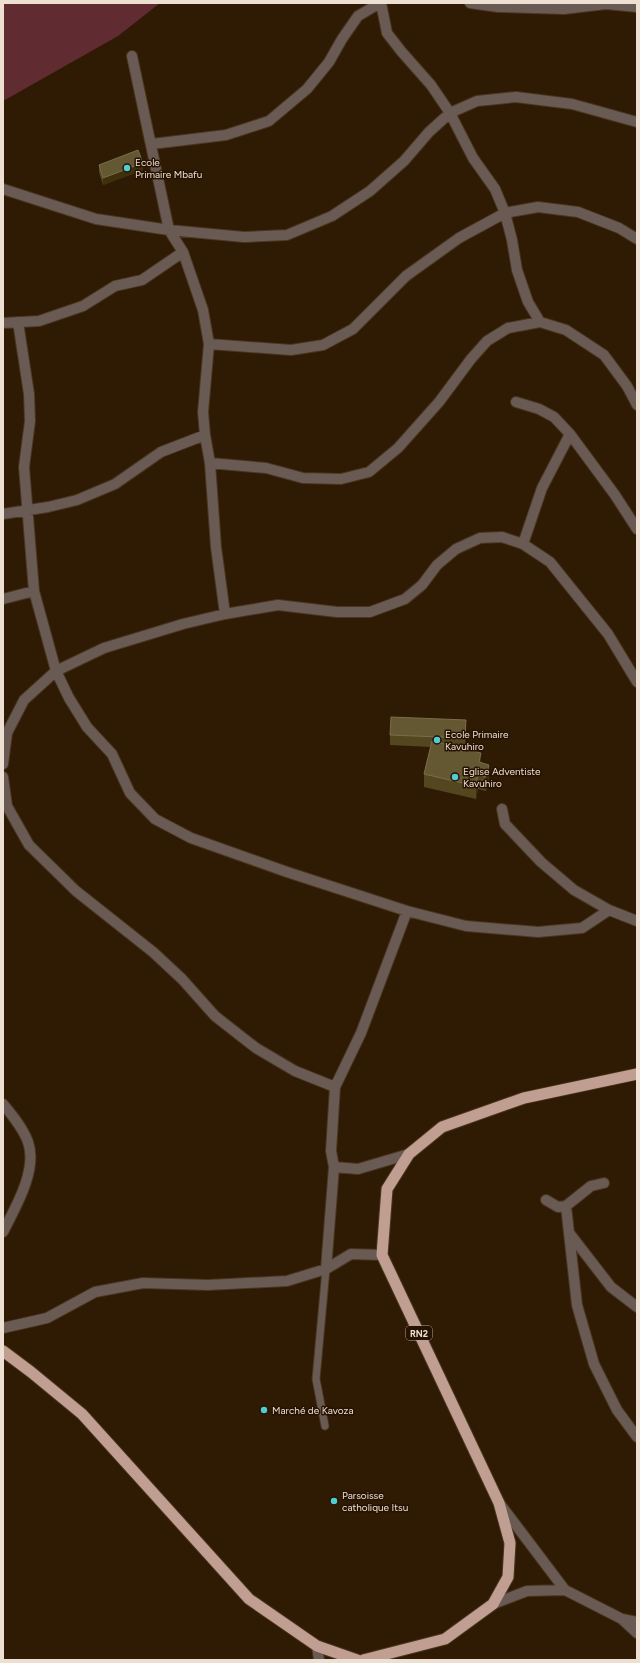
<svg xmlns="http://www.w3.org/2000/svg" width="640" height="1663" font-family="Figtree,sans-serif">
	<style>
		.green { fill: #602c32 }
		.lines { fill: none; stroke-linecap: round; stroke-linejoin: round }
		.service-casing { stroke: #4a3621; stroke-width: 9 }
		.minor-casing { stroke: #4a3621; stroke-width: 12 }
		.trunk-casing { stroke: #4a3621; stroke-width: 13 }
		.service { stroke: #695a54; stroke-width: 7 }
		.minor { stroke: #695a54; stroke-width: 10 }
		.trunk { stroke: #c09e92; stroke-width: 11 }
		.wall { fill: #544720 }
		.shaded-wall { fill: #3e2f0d }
		.building { fill: #645833; stroke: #7a6d4c }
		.poi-dot { fill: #51ccd2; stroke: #251200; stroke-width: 1.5 }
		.labels { text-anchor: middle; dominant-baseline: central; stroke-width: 3; stroke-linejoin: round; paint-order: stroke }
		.shield { fill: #251200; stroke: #b1a293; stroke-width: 1 }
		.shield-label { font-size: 9px; font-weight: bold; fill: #eddfd2 }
		.poi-label { font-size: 10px; fill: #eddfd2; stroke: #251200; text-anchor: start }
	</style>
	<rect width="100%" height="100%" fill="#2f1b04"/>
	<path class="green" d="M3 3H160L118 36 3 101Z"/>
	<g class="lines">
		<defs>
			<path id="service" d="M325 1426 316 1379 326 1269"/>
			<path id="minor" d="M381 3 387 33 401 51 431 85 450 113 473 158 495 189 505 213 512 240 517 270 528 302 540 322
				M470 3 498 7 564 9 606 4 637 7
				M132 56 169 230 183 252 203 310 209 344 203 412 205 435 210 463 216 547 225 614
				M152 144 226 135 269 121 307 89 329 62 342 39 358 16 380 3
				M3 189 96 219 169 230 244 237 287 235 332 216 370 191 404 161 429 132 450 113 477 101 516 97 572 104 637 122
				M18 322 29 394 30 421 24 467 34 591 56 671 69 698 87 727 112 754 130 793 155 819 191 838 287 872 407 911 466 926 538 932 582 928 609 910
				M3 323 39 321 83 306 115 286 142 280 183 252
				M209 344 291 350 323 345 353 329 406 276 459 238 505 213 538 207 578 212 619 228 637 239
				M516 402 539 409 554 417 570 434 615 495 637 529
				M210 463 266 468 303 478 341 479 369 472 398 448 439 402 471 359 487 341 508 328 540 322 566 330 604 355 627 386 637 405
				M3 514 48 507 77 500 115 484 161 452 205 435
				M523 544 542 488 570 434
				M3 599 34 591
				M3 764 7 733 24 700 56 671 104 648 183 624 225 614 278 605 337 612H370L405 599 422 585 437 565 456 549 480 538 502 537 523 544 550 562 608 634 637 682
				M3 777 7 806 29 845 76 891 153 952 182 979 215 1016 256 1048 295 1071 335 1087
				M502 809 505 824 541 862 574 890 609 910 637 921
				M3 1104C12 1115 23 1128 28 1142 38 1170 15 1208 3 1232
				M334 1167 358 1169 409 1154
				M546 1200 558 1207 566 1206 591 1186 604 1183
				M566 1206 577 1305 594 1364 617 1410 637 1437
				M570 1234 611 1287 637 1307
				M326 1269 334 1167 331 1151 335 1087 361 1033 407 911
				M3 1328 47 1318 95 1292 143 1283 208 1285 287 1281 326 1269 351 1254 382 1255
				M500 1504 565 1590 622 1619 637 1622
				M493 1604 527 1591 565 1590
				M622 1619 637 1633
				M317 1646 319 1660"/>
			<path id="trunk" d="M3 1351 31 1372 82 1414 249 1599 317 1646 357 1660
				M363 1660 445 1639 493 1604 508 1577 510 1543 499 1503 382 1255 387 1189 409 1154 442 1127 524 1098 637 1074"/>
		</defs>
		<use href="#service" class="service-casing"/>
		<use href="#minor" class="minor-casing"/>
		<use href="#trunk" class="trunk-casing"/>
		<use href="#service" class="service"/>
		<use href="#minor" class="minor"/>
		<use href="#trunk" class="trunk"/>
	</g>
	<path class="wall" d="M99 165 143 170 103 185 99 172Z
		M466 730 465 748H459L481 763 489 778 486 791 478 789 476 799 424 787V774L431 747 390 745V735Z"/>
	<path class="shaded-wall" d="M143 163V170L103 185V178Z
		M481 753V766L479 762Z
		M489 765V778L486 791V777Z
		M478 775V789L476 799V786Z"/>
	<path class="building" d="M138 150 143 163 103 178 99 165Z
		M391 717 466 720 465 738 390 735Z
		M432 741 481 753 479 762 489 765 486 777 478 775 476 786 424 774Z"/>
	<g class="poi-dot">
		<circle cx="127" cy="168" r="4"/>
		<circle cx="437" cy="740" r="4"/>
		<circle cx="455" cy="777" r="4"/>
		<circle cx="264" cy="1410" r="4"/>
		<circle cx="334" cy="1501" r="4"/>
	</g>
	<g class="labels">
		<rect class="shield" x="406" y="1326" width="26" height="14" rx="3"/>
		<g class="shield-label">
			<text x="419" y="1333">RN2</text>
		</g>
		<g class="poi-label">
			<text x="135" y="162">Ecole<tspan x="135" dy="12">Primaire Mbafu</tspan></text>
			<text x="445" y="734">Ecole Primaire<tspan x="445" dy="12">Kavuhiro</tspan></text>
			<text x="463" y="771">Eglise Adventiste<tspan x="463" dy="12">Kavuhiro</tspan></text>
			<text x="272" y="1410">Marché de Kavoza</text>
			<text x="342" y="1495">Parsoisse<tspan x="342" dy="12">catholique Itsu</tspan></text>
		</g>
	</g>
	<rect width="640" height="1663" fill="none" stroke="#eddfd2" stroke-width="8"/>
</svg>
